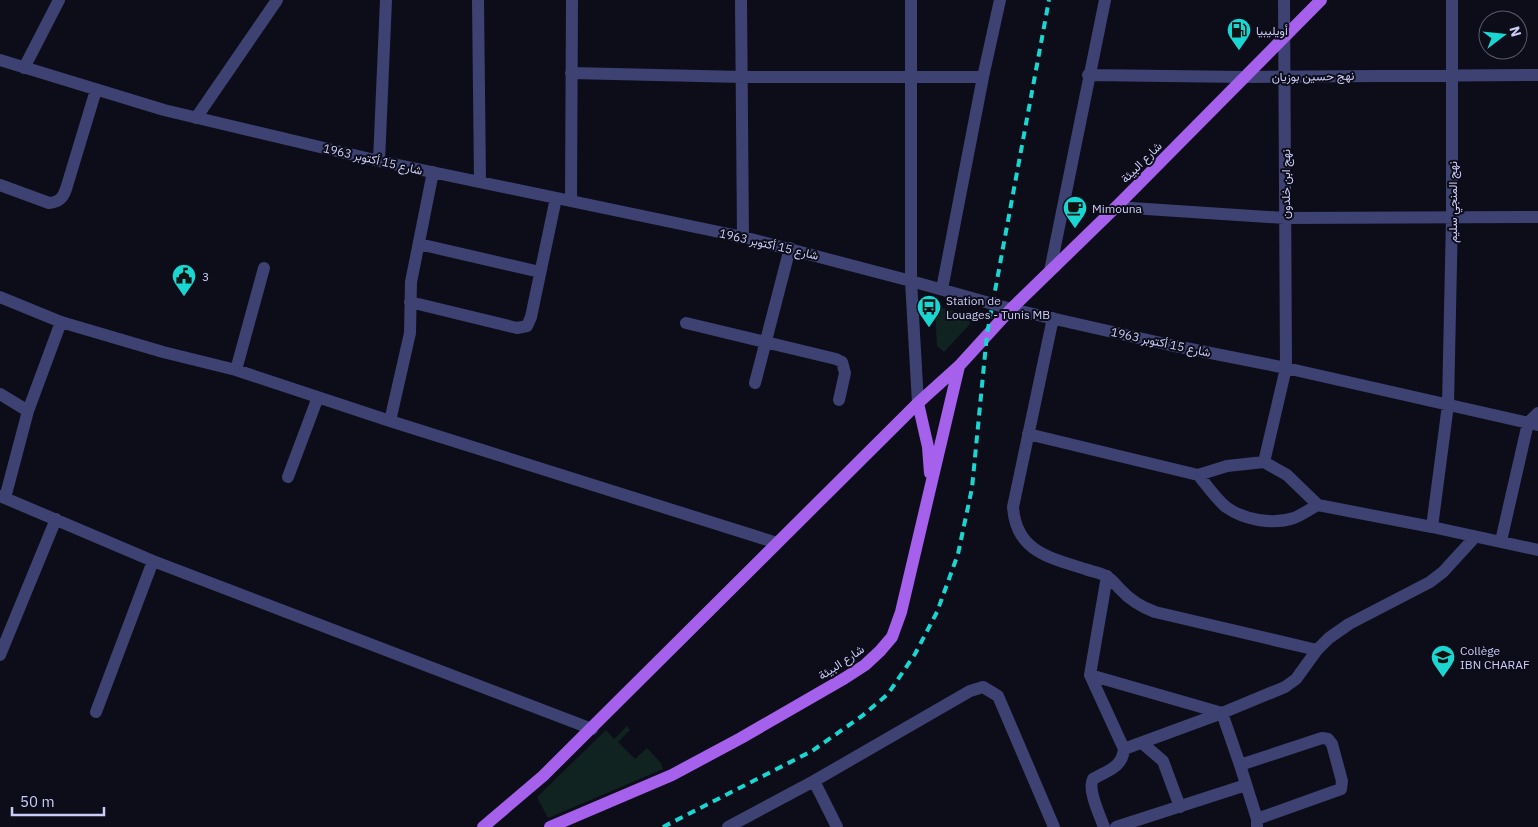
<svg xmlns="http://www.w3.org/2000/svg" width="1538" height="827" font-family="'IBM Plex Sans',Vazirmatn,sans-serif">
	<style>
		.green { fill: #112320 }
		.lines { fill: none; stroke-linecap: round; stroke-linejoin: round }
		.minor { stroke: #3d4273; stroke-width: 12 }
		.major { stroke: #a560ec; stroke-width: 12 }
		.rail { stroke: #1ad6d1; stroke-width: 4; stroke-dasharray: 8 6; stroke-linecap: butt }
		.labels { text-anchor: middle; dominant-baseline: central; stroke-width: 4; stroke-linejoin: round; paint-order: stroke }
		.poi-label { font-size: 12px; fill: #ccccf9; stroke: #0d0d1a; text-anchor: start }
		.street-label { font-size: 12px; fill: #ccccf9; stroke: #0d0d1a }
	</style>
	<rect width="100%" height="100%" fill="#0d0d1a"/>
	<path class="green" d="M940 307 968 315 970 324 944 352 937 346 935 311Z
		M627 726 630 730 618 742 635 759 647 748 661 763 663 769 548 818 537 797 606 730 614 739Z"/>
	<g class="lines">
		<path class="minor" d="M478 0 480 182
			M741 0 743 237
			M911 0V281L918 403
			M0 60 164 110 379 161 743 237 911 281 1011 309 1170 345 1286 368 1538 425
			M24 68 59 0
			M571 73 742 77H983
			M1088 75 1244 77 1538 75
			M196 118 277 0
			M379 161 386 0
			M0 185 49 203C59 202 63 198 66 189L96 90
			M571 201 572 0
			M1116 207 1285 218 1538 217
			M419 244 540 272
			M1050 271 1105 0
			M942 289 983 77 1000 0
			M0 297 61 322 163 352 236 370 390 421 777 543
			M410 302 517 328 527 326 531 317 556 198
			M1053 318 1013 507C1016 553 1052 558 1088 570 1094 572 1101 573 1106 576 1112 579 1116 585 1120 589 1130 600 1141 607 1155 612L1317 650
			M686 323 836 359 842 362 845 373 839 400
			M236 370 264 268
			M755 383 790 248
			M0 394 28 411
			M390 421 410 333 411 282 433 172
			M1028 434 1198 475 1227 466 1264 462 1287 475 1318 505 1432 527 1538 550
			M1264 462 1286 368 1284 0
			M1198 475C1207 485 1215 498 1226 507 1244 520 1273 525 1294 518 1302 515 1310 509 1318 505
			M288 477 318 397
			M0 496 153 561 592 729
			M5 498 28 411 61 322
			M1432 527 1448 405 1452 217V0
			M1501 541 1528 423 1538 413
			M1107 576 1090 675 1124 749 1222 713 1285 687 1296 679 1317 650 1329 638 1349 624 1430 582 1443 572 1475 537
			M0 655 56 519
			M1090 675 1222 713 1240 765 1257 819V827
			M96 712 153 561
			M1142 743 1163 761 1180 807
			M1240 765 1322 738 1328 739 1332 744 1342 781 1341 789 1257 819
			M814 781 837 827
			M728 827 814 781 970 691 983 687 998 696 1054 827
			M1104 827C1100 816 1087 789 1093 779 1108 770 1122 768 1124 749
			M1116 827 1246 785"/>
		<path class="major" d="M918 403 928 447 930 473
			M483 827 543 776 918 403 959 366 1011 309 1116 207 1321 0
			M550 827 672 775 741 738 845 678 865 665 880 651 892 637 901 612 959 366"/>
		<path class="rail" d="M663 827 812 751 862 716 888 694 915 654 937 612 958 554 972 488 987 334 1049 0"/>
	</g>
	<defs>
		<symbol id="fuel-pin" viewBox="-11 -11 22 30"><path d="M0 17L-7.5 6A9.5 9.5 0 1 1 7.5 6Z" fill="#1ad6d1" stroke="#0d0d1a"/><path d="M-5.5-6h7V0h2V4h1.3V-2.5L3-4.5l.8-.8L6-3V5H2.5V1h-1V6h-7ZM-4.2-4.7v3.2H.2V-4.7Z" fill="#111"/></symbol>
		<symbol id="cafe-pin" viewBox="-11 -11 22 30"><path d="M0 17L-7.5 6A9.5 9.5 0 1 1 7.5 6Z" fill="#1ad6d1" stroke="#0d0d1a"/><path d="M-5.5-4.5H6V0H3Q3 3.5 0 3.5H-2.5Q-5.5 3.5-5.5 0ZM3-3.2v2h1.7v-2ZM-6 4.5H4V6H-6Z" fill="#111"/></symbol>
		<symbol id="civic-pin" viewBox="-11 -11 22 30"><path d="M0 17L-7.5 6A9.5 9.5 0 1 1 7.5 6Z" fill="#1ad6d1" stroke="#0d0d1a"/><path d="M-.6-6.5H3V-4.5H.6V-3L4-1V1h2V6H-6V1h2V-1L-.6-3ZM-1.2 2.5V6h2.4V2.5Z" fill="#111"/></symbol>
		<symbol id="bus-pin" viewBox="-11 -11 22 30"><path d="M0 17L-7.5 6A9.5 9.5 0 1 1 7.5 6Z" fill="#1ad6d1" stroke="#0d0d1a"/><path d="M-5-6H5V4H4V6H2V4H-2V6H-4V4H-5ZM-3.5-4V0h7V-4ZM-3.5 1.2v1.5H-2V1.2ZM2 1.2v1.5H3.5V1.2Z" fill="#111"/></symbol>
		<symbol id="school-pin" viewBox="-11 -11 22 30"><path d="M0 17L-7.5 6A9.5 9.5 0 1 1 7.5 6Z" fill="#1ad6d1" stroke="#0d0d1a"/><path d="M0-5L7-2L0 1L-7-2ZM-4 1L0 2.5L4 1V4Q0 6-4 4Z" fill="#111"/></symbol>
	</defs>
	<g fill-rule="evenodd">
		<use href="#fuel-pin" x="1225" y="16" width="28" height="38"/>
		<use href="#cafe-pin" x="1061" y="194" width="28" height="38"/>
		<use href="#civic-pin" x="170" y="262" width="28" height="38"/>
		<use href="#bus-pin" x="915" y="293" width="28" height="38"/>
		<use href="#school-pin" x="1429" y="643" width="28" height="38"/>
	</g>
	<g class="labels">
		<g class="poi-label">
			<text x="1256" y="30">أويليبيا</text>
			<text x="1092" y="208">Mimouna</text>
			<text x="202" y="276">3</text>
			<text x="946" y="300">Station de<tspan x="946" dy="14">Louages - Tunis MB</tspan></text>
			<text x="1460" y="650">Collège<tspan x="1460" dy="14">IBN CHARAF</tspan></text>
		</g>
		<g class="street-label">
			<text transform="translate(1313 76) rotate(-1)">نهج حسين بوزيان</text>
			<text transform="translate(373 159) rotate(13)">شارع 15 أكتوبر 1963</text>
			<text transform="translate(1141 162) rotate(-45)">شارع البيئة</text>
			<text transform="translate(1285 184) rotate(-90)">نهج ابن خلدون</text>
			<text transform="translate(1452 202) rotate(-90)">نهج المنجي سليم</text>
			<text transform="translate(769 244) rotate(13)">شارع 15 أكتوبر 1963</text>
			<text transform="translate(1161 342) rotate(12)">شارع 15 أكتوبر 1963</text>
			<text transform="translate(841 662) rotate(-34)">شارع البيئة</text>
		</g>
	</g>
	<g transform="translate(1503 35) rotate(74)"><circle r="24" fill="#0d0d1a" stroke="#595973"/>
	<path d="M0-4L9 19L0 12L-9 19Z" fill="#1ad6d1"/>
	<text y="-8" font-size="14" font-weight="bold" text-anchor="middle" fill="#ccccf9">N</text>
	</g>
	<path d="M12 807v8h92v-8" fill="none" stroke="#ccccf9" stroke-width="2.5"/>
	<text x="20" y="807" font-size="15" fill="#ccccf9" stroke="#0d0d1a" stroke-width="4" paint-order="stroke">50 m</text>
</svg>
